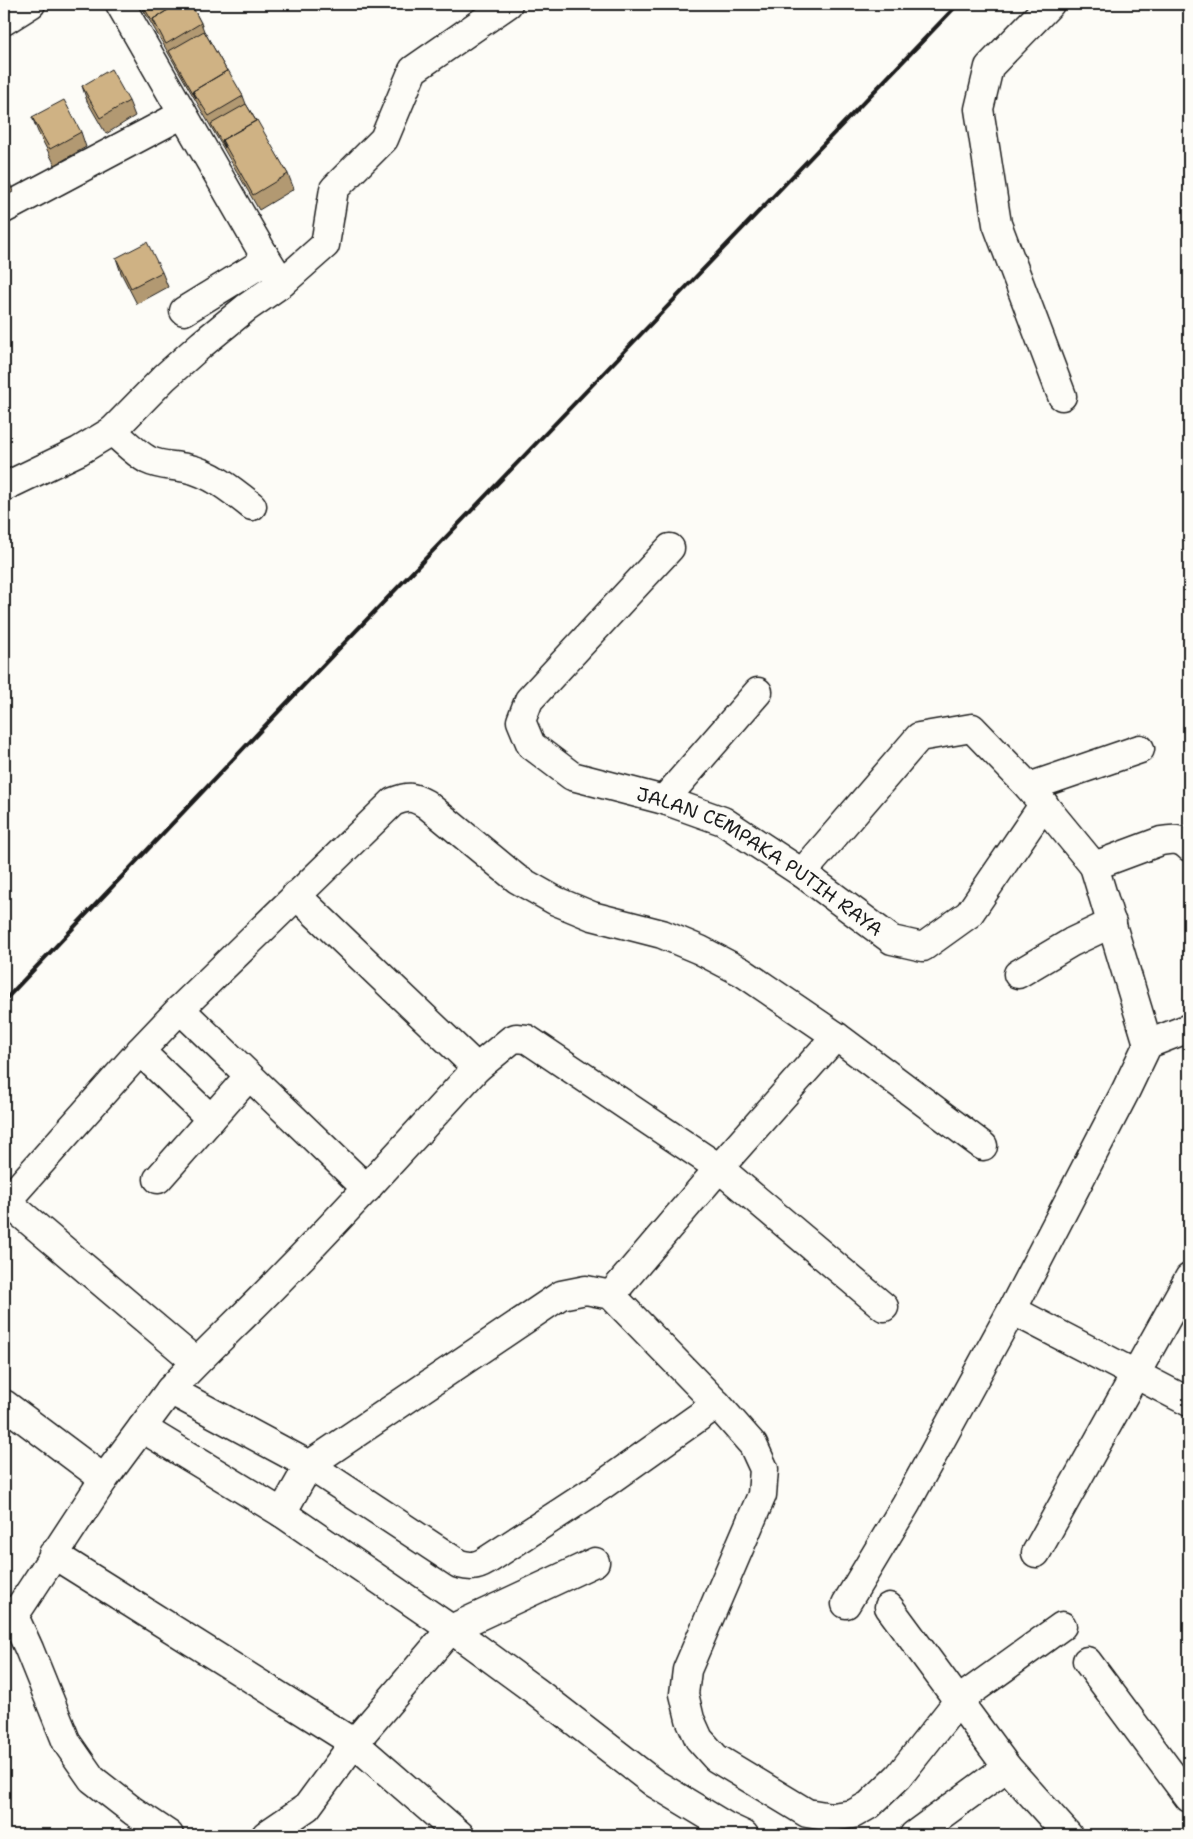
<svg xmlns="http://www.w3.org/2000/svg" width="1193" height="1839" font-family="'Shantell Sans',sans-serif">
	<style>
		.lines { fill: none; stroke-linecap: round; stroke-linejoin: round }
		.minor-casing { stroke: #1c1c1c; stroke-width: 31 }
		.minor { stroke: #fdfcf7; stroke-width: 28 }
		.rail { stroke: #1c1c1c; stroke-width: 4 }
		.wall { fill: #b29972; stroke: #1c1c1c }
		.building { fill: #cfb284; stroke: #1c1c1c }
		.labels { text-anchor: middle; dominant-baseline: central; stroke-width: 4; stroke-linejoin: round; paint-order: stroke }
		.street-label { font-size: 19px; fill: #1c1c1c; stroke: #fdfcf7 }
	</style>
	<rect width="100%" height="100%" fill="#fdfcf7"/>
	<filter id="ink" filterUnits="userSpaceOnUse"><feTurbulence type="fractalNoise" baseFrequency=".02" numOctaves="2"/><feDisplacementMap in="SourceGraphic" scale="10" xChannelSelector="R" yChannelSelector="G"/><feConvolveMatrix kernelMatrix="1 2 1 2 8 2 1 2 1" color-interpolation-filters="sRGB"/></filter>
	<g filter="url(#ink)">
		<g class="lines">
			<defs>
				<g id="minor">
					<path d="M120 4 263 253 282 283"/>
					<path d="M1050 4 989 67 979 109 997 224 1062 396"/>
					<path d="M4 21 31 4"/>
					<path d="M4 209 183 114"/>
					<path d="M184 311 267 260"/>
					<path d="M112 431C123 440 135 453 148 460 160 466 173 465 186 468 211 473 232 490 252 506"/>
					<path d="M4 487 79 451 112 431 165 377 202 344 246 308 282 283 325 245 334 189 384 139 413 70 508 4"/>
					<path id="s1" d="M670 548 529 700 521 721 531 745 572 776 664 800 723 821 802 873 892 940 923 947 969 914 1044 804"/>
					<path d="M1029 787 1140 749"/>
					<path d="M664 800 758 692"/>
					<path d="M802 873 919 737 972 728 1029 787 1094 866"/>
					<path d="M296 895 477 1068 511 1040 516 1038 527 1039 719 1168 884 1307"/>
					<path d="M1018 974 1072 942 1112 923"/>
					<path d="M180 1009 393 802C408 796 412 796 426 804L517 879 556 901 592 916 662 934 700 950 742 972 836 1036"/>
					<path d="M1148 1044 1094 866 1161 841C1172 839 1181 838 1189 847"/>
					<path d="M140 1051 211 1119"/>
					<path d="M158 1179 249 1076"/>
					<path d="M6 1201 196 1362"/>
					<path d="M4 1204 140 1051 180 1009 367 1189"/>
					<path d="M611 1295 719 1168 836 1036 983 1146"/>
					<path d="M1012 1310 1189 1402"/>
					<path d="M170 1390C208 1349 249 1312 288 1271 353 1205 414 1136 477 1068"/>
					<path d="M4 1404 104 1479"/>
					<path d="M142 1428 282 1513 451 1629 537 1692 654 1783 727 1827 744 1835"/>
					<path d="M282 1513 309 1465 561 1295 586 1290 611 1295 717 1404 753 1445 764 1469 762 1495 687 1670 684 1694 690 1719 699 1739 716 1758 807 1813 831 1817 853 1814 869 1805 899 1776 959 1700 1062 1626"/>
					<path d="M1036 1553 1189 1278"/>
					<path d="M53 1554 354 1743 460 1835"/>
					<path d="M846 1604 906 1504 1012 1310 1125 1092 1148 1044 1189 1028"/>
					<path d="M889 1607 1007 1767"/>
					<path d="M4 1610 14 1616 104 1479 170 1390 309 1465 459 1564C470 1567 476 1567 486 1561L601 1486 717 1404"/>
					<path d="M14 1616 29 1649 67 1743 92 1779 133 1811 169 1835"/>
					<path d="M1087 1661 1189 1798"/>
					<path d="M266 1835 307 1807 354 1743 451 1629 595 1562"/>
					<path d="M914 1835 1007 1767 1068 1835"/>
				</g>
			</defs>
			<use href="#minor" class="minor-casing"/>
			<use href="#minor" class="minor"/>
			<path class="rail" d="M4 1001 279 711 958 4"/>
		</g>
		<path class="wall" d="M140 4H191L201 23 204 31 227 71 243 96 246 104 288 174 294 189 259 210Z
			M82 86 129 101 135 116 106 134 87 101Z
			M32 117 81 132 86 147 55 165 38 132Z
			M4 169 8 177 13 192 4 197Z
			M116 258 162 272 168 287 137 304 121 273Z"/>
		<path class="building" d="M142 4H178L153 19 155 26Z
			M178 4H191L201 23 166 44 153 19Z
			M204 31 227 71 193 91 196 98 169 51Z
			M111 69 129 101 100 118 82 86Z
			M228 70 243 96 209 116 193 91Z
			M64 100 81 132 50 149 32 117Z
			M246 104 256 121 222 140 225 148 211 124Z
			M257 120 288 174 253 195 222 140Z
			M4 169 8 177 4 179Z
			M147 242 162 272 131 288 116 258Z"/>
	</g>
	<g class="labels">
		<g class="street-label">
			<text stroke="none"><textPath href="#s1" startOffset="516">JALAN CEMPAKA PUTIH RAYA</textPath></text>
		</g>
	</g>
	<rect width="1193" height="1839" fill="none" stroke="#fdfcf7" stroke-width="20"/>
	<rect x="10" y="10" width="1173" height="1819" fill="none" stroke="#1c1c1c" stroke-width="2" filter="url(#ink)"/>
</svg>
